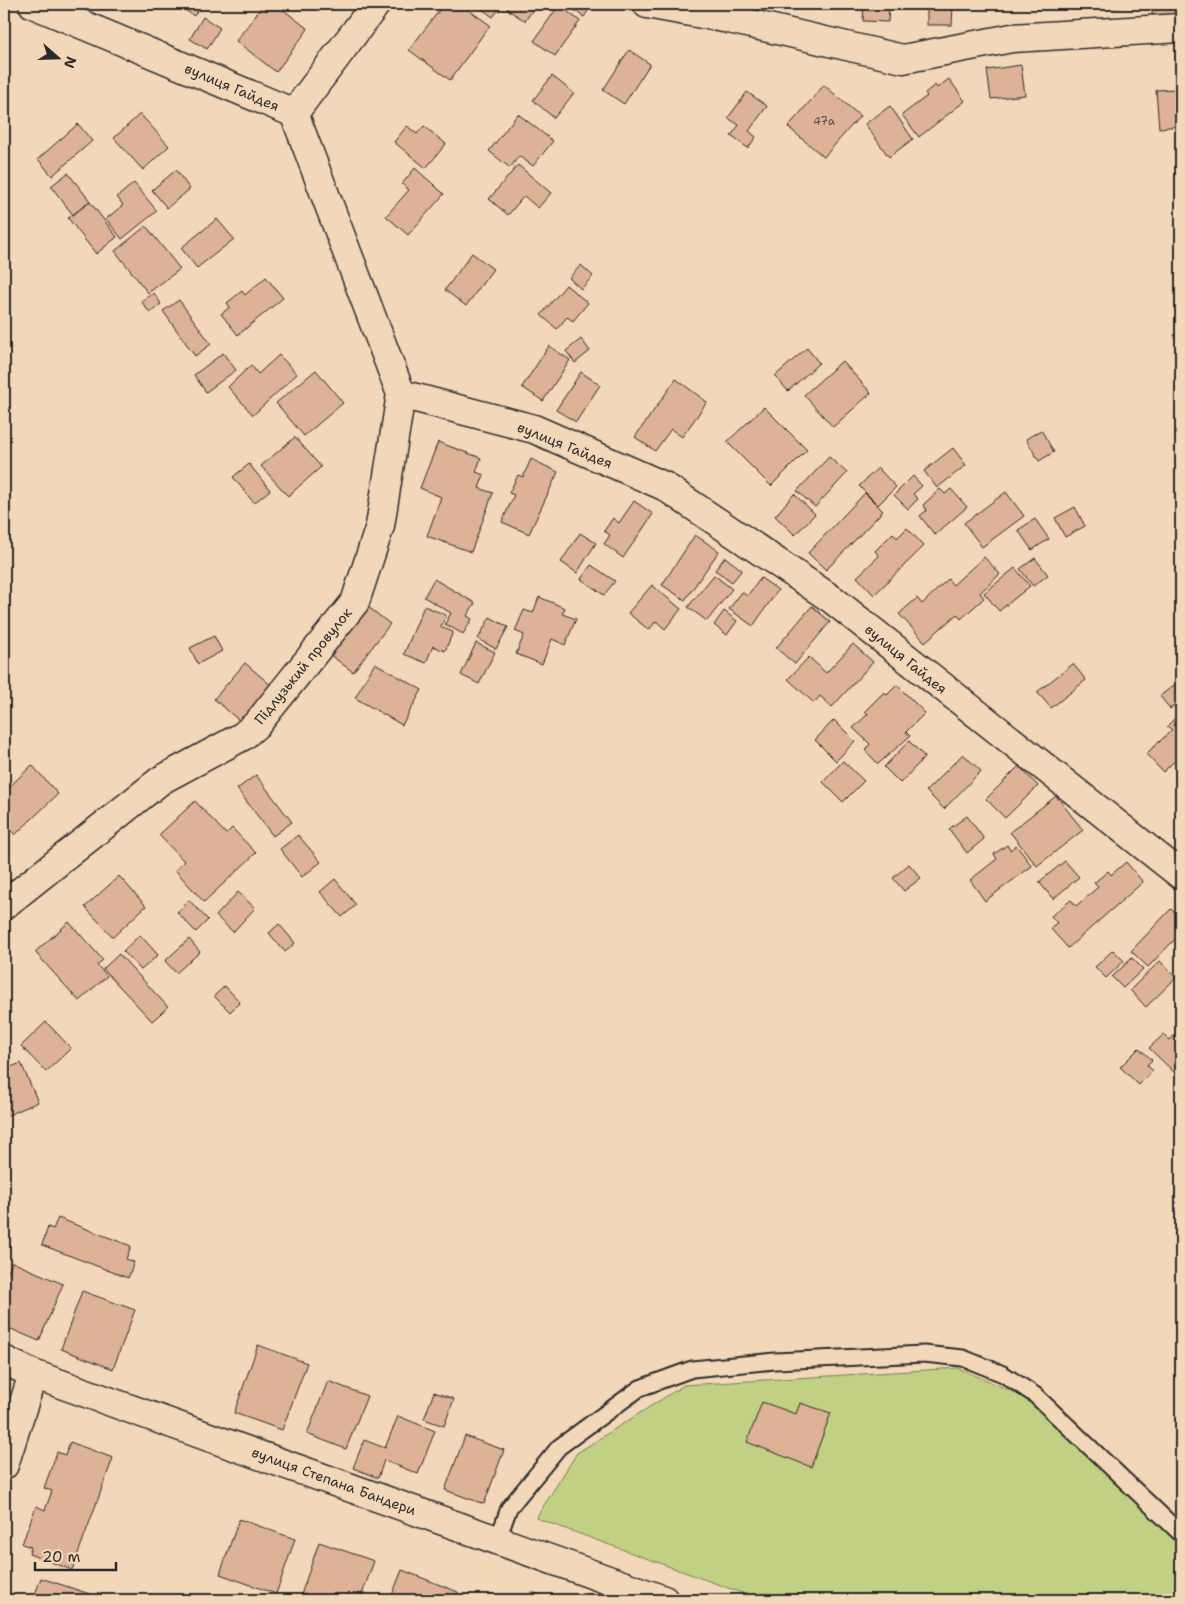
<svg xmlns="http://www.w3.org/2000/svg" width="1185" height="1604" font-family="'Shantell Sans',sans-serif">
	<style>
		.green { fill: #c2d084; stroke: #767e58 }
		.building { fill: #deb297; stroke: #2b2b2b }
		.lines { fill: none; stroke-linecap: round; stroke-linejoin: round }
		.service-casing { stroke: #2b2b2b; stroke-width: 19 }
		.minor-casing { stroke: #2b2b2b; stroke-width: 31 }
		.service { stroke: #f2d8b9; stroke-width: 15 }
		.minor { stroke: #f2d8b9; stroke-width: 28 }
		.labels { text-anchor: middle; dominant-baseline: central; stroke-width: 4; stroke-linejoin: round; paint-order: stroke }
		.number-label { font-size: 11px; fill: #584d46 }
		.street-label { font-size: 14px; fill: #2b2b2b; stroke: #f2d8b9 }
	</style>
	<rect width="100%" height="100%" fill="#f2d8b9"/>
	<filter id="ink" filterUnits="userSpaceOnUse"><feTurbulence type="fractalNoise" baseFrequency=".02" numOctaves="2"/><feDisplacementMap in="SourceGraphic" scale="10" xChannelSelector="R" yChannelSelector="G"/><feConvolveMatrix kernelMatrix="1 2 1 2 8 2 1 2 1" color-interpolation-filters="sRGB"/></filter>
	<g filter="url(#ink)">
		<path class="green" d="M958 1368 1028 1398 1181 1536V1600H761L536 1518 577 1453 684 1385Z"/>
		<path class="building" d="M176 4H203L194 16Z
			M264 4H276L308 29 276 72 236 41Z
			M444 4H460L490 25 450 80 409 50Z
			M475 4H503L493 17Z
			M510 4H537L525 21 507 9Z
			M569 4H588L591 6 584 17 568 6Z
			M864 4H889L888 22 863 21Z
			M920 4H953L952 25H927V8H920Z
			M1090 4H1135V5L1091 10Z
			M1173 4 1175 16 1153 19 1151 6Z
			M559 5 580 21 555 56 534 41Z
			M203 17 220 28 207 49 190 39Z
			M629 50 650 64 624 104 603 90Z
			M1021 65 1025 95 991 99 987 70Z
			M552 76 574 93 554 118 533 100Z
			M949 79 965 101 919 137 902 115 927 96 925 93 935 85 937 88Z
			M824 85 860 116 824 157 788 127Z
			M1176 89 1179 126 1159 128 1156 90Z
			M747 92 767 106 749 131 756 137 748 148 731 136 739 125 728 118Z
			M890 106 913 139 889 157 865 124Z
			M140 114 169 146 143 170 114 138Z
			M518 114 553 141 533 166 519 156 510 168 489 151Z
			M78 124 92 141 52 176 38 159Z
			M407 126 417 134 424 126 446 144 426 168 394 142Z
			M518 165 551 193 538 208 524 196 508 215 489 199Z
			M415 168 444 194 408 235 386 216 409 190 402 184Z
			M176 170 190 189 167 208 152 190Z
			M68 173 90 201 73 215 51 186Z
			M134 183 157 211 122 239 106 219 123 205 117 197Z
			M90 202 117 237 96 254 68 218Z
			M217 219 234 239 197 268 181 248Z
			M146 226 180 269 148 293 115 251Z
			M472 253 493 269 466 306 445 290Z
			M581 265 593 276 581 289 569 278Z
			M266 277 283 298 238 335 221 314 230 307 227 303 242 291 245 295Z
			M566 285 588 303 573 321 567 317 557 329 541 315Z
			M154 293 161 304 150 313 141 301Z
			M179 300 211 344 195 356 163 311Z
			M581 339 590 351 575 363 566 351Z
			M549 346 570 360 543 401 522 387Z
			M807 348 819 363 788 391 775 376Z
			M223 353 236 370 206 392 194 375Z
			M279 355 297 374 253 415 228 387 251 365 258 374Z
			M842 361 871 393 833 427 804 395Z
			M316 370 343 403 304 436 276 403Z
			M581 372 600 385 576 422 556 410Z
			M676 379 707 402 682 437 671 429 655 451 635 437Z
			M764 407 807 450 771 486 727 442Z
			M1041 430 1054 452 1039 461 1026 439Z
			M295 437 321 467 288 496 261 466Z
			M438 442 481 458 476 472 484 475 479 488 493 493 471 552 427 536 441 497 420 488Z
			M953 448 966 465 937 488 924 471Z
			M829 457 847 473 815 507 797 491Z
			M531 459 558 472 529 534 502 522 514 495 509 493 518 475 523 477Z
			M249 464 270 490 254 503 233 477Z
			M878 468 896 487 878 505 859 486Z
			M913 476 922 486 913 494 918 499 908 509 894 495Z
			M940 489 945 494 951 489 967 507 935 535 920 516 927 510 923 505Z
			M1006 492 1024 516 982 547 964 523Z
			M865 493 883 511 826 570 808 553Z
			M794 494 815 514 795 535 775 516Z
			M634 501 653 514 623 558 604 544 610 535 604 531 613 518 619 523Z
			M1075 507 1085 526 1065 537 1055 518Z
			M1035 519 1049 539 1032 550 1018 530Z
			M907 528 924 546 874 595 857 577 879 556 875 551 893 533 897 538Z
			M580 533 596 543 577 573 561 562Z
			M695 535 719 551 685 600 662 585Z
			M725 557 742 570 732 582 715 570Z
			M984 557 1000 574 980 593 984 598 961 619 957 614 925 642 899 614 917 598 922 604 948 579 953 585Z
			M1035 558 1048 575 1033 586 1020 569Z
			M591 565 615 581 604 595 581 579Z
			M1015 568 1030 586 999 611 984 593Z
			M714 575 732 589 707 621 688 607Z
			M761 578 778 590 753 626 729 609 742 592 747 596Z
			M434 579 475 603 467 616 472 619 463 634 445 624 451 613 424 597Z
			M652 585 681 609 665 629 656 621 649 630 628 613Z
			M539 597 565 608 562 614 576 619 565 645 552 639 542 664 516 654 524 635 515 631 524 610 533 613Z
			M367 606 390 624 353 672 329 654Z
			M424 606 446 615 441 627 453 632 445 651 433 646 426 663 404 654Z
			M812 606 830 622 795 664 776 648Z
			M724 611 737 621 727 635 714 625Z
			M490 617 508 627 496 649 478 639Z
			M214 636 222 651 198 664 190 648Z
			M476 643 495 652 479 684 461 675Z
			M853 644 873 662 832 707 820 696 814 703 788 679 809 657 826 673Z
			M245 663 273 687 242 723 214 699Z
			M375 663 422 690 402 725 355 698Z
			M1073 664 1086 680 1051 708 1037 692Z
			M1181 680V700L1170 709 1160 696Z
			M897 685 925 713 906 732 910 736 878 764 865 750 870 744 853 728 868 714 865 711 884 692 887 695Z
			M1181 712V755L1163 772 1146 754 1172 730 1167 726Z
			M834 720 855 741 836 761 815 740Z
			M909 741 925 757 900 783 884 767Z
			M963 754 981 771 944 809 926 791Z
			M843 761 864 781 843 802 823 782Z
			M32 765 58 794 15 835 4 823V792Z
			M1019 766 1038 786 1005 818 986 799Z
			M256 775 292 822 273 836 237 789Z
			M1056 796 1083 830 1037 866 1010 832Z
			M195 801 226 834 232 828 256 853 204 902 175 870 184 861 159 835Z
			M967 816 984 839 967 853 949 829Z
			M298 835 321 862 302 877 280 849Z
			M1007 845 1010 850 1016 845 1032 866 985 901 970 880 997 859 994 854Z
			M1065 861 1079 877 1053 899 1039 882Z
			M1126 862 1143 882 1068 948 1050 928 1057 923 1051 916 1071 900 1076 906 1098 887 1094 883 1108 871 1111 875Z
			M909 864 921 878 904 891 893 878Z
			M119 876 146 906 113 937 85 907Z
			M335 879 356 905 342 917 320 892Z
			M238 892 255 908 233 932 216 916Z
			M189 900 208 920 196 932 177 912Z
			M1171 909 1181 918V933L1148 967 1131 951Z
			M69 922 103 960 97 965 107 976 79 1001 35 952Z
			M279 924 295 943 285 952 269 933Z
			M140 935 158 955 141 970 123 951Z
			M189 939 200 952 176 973 165 961Z
			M1113 950 1124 961 1106 978 1095 967Z
			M119 954 168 1007 152 1021 103 969Z
			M1132 958 1143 969 1123 988 1112 977Z
			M1160 961 1176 978 1146 1007 1130 990Z
			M225 986 240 1002 230 1012 214 996Z
			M46 1022 71 1048 46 1072 21 1046Z
			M1181 1028V1079L1149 1048 1164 1034 1170 1040Z
			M1139 1048 1152 1060 1147 1065 1153 1071 1139 1085 1120 1067Z
			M4 1063 6 1069 21 1063 38 1102 4 1117Z
			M58 1218 131 1246 126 1259 134 1262 128 1278 42 1245 48 1227 53 1229Z
			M12 1262 63 1284 39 1341 4 1326V1282Z
			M82 1291 135 1310 113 1369 61 1349Z
			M258 1345 307 1363 282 1430 234 1413Z
			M328 1381 367 1396 346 1449 307 1434Z
			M434 1392 454 1399 444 1426 424 1419Z
			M762 1402 796 1414 800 1403 831 1413 811 1467 747 1442Z
			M398 1416 435 1431 418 1474 384 1460 378 1478 353 1468 364 1440 385 1448Z
			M465 1436 504 1450 484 1504 445 1490Z
			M70 1442 113 1458 72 1570 29 1554 31 1547 22 1544 36 1506 45 1510 52 1491 44 1488 57 1452 65 1455Z
			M239 1519 295 1539 276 1594 220 1574Z
			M319 1542 374 1561 360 1600H316L301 1595Z
			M402 1570 458 1592 455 1600H390Z
			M41 1578 96 1596 95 1600H33Z
			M532 1592 553 1600H529Z"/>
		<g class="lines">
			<defs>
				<path id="service" d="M498 1539 509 1508 559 1447 640 1388 692 1369 775 1361 924 1354 963 1358 1003 1374 1035 1395 1181 1534"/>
				<path id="minor" d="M33 4 294 113 401 394 534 429 664 486 833 600 1181 875
					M647 4 729 19 903 59 1012 38 1181 28
					M294 113 376 4
					M4 905 161 780 243 736 257 724 355 602 380 526 401 394
					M4 1360 33 1374 664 1600
					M4 1465 33 1374"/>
			</defs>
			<use href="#service" class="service-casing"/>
			<use href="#minor" class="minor-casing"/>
			<use href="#service" class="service"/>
			<use href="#minor" class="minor"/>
		</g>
	</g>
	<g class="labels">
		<g class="number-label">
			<text x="824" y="121">47а</text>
		</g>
		<g class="street-label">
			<text transform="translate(232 87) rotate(23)">вулиця Гайдея</text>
			<text transform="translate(565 445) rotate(22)">вулиця Гайдея</text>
			<text transform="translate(906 659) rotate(39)">вулиця Гайдея</text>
			<text transform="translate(303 666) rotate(-51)">Підлузький провулок</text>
			<text transform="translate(334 1481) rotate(20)">вулиця Степана Бандери</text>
		</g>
	</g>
	<rect width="1185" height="1604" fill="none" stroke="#f2d8b9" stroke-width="20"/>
	<rect x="10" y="10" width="1165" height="1584" fill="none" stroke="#2b2b2b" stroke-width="2" filter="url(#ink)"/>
	<g transform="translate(58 58) rotate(110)" stroke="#f2d8b9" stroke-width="4" paint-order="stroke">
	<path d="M0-4L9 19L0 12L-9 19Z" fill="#2b2b2b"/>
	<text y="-8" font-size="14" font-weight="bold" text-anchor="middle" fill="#2b2b2b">N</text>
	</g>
	<path d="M35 1562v8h81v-8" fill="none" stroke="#2b2b2b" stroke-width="2.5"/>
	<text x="42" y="1562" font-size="15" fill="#2b2b2b" stroke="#f2d8b9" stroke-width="4" paint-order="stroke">20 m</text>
</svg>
